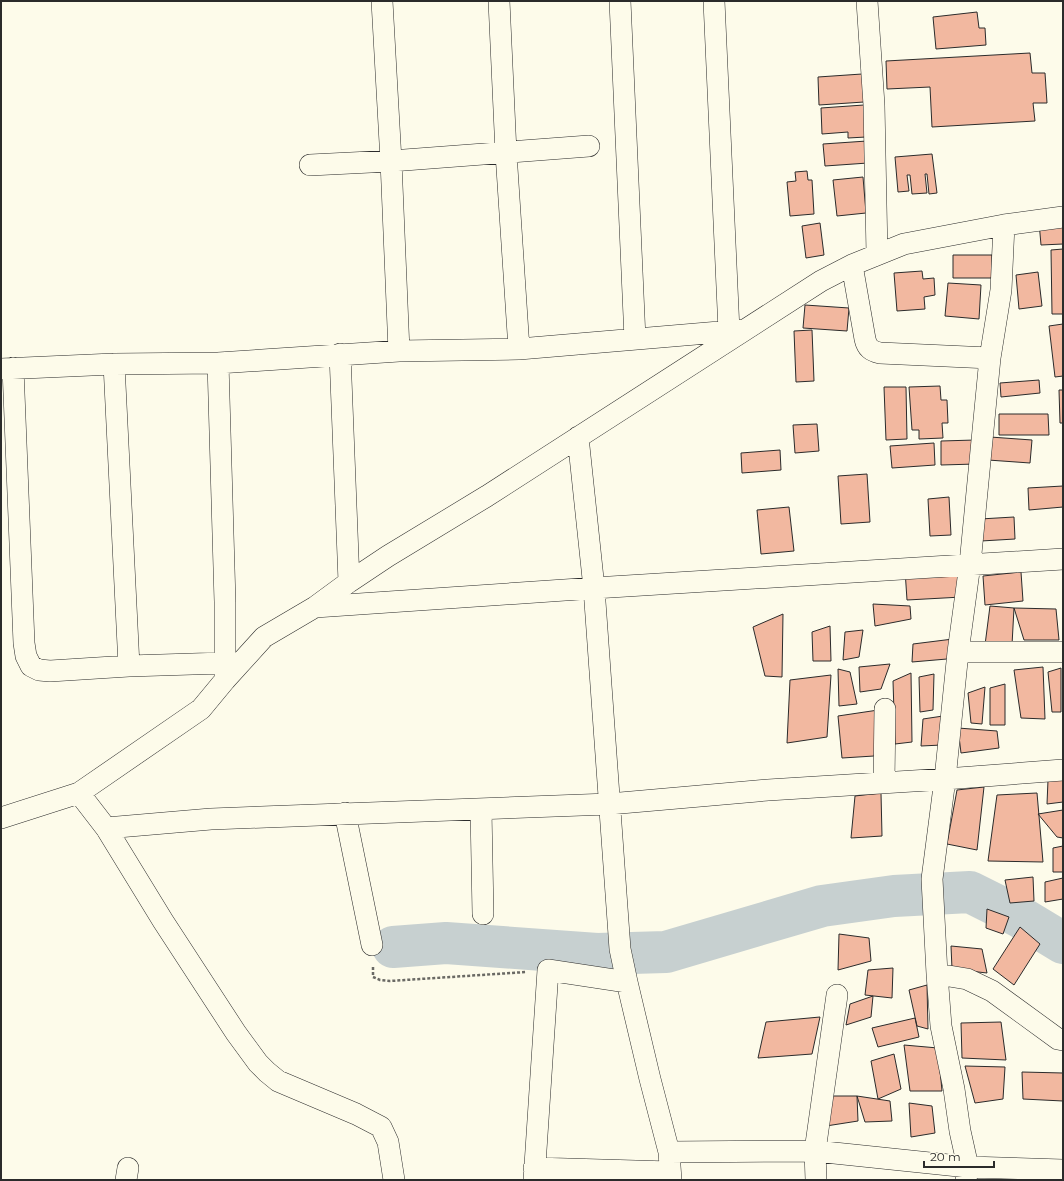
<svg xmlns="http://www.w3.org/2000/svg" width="1064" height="1181" font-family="Montserrat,sans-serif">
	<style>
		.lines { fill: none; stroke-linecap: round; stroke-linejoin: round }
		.river { stroke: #c7d0d0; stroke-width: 42 }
		.building { fill: #f2b8a0; stroke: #2b2b2b }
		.street-casing { stroke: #2b2b2b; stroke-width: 22 }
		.path { stroke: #6a6964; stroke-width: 2.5; stroke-dasharray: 3 2; stroke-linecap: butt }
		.street { stroke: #fdfbea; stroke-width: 21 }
	</style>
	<rect width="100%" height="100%" fill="#fdfbea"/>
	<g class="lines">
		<path class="river" d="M393 947 446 943 597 954 666 952 822 906 894 896 970 892 1020 917 1063 943"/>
	</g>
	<path class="building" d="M977 12 979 28H985L986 45 936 49 933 17Z
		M1030 53 1032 73H1045L1047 103H1033L1035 121 932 127 930 87 887 89 886 61Z
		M862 74 864 102 819 105 818 77Z
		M864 105 866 137 848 138V132L822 134 821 108Z
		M867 141 868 163 825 166 823 144Z
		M932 154 937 193 929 194 927 174H925L927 193 912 194 910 175H907L909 191 898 192 895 157Z
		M807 171 808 180H812L814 214 790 216 787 182 796 181 795 172Z
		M863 177 866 213 837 216 833 180Z
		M1063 220V244L1041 245 1039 222Z
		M820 223 824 255 806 258 802 226Z
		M1063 249V314H1052L1051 250Z
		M953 255H992V278H953Z
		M922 271 923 279 934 278 935 295 924 297 925 309 897 311 894 273Z
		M1038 272 1042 306 1019 309 1016 275Z
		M948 283 981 285 979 319 945 316Z
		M805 305 849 308 847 331 803 328Z
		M1063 324V376L1055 377 1049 326Z
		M812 330 814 381 796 382 794 331Z
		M1039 380 1040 393 1001 397 1000 383Z
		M940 386 941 400H947L948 423H942L943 438 919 439V430H912L909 387Z
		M884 387H906L907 439 886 440Z
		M1059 390H1063V423H1060Z
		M999 414H1048L1049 435H999Z
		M817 424 819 451 795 453 793 425Z
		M990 437 1032 440 1030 463 988 460Z
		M975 440 976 464 941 465V441Z
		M934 443 935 465 892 468 890 446Z
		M780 450 781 470 742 473 741 453Z
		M867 474 870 522 841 524 838 476Z
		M1063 486V507L1029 510 1028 488Z
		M949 497 951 535 930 536 928 499Z
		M789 507 794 551 761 554 757 510Z
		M1014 517 1015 539 981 541 980 519Z
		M960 567 962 597 907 600 905 570Z
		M1021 572 1023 601 985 605 983 576Z
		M873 604 910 606 911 619 875 626Z
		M990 606 1014 608 1012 645H985Z
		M1014 608 1056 609 1059 640H1024Z
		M783 614 782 677 765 676 753 627Z
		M830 626 831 661H813L812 632Z
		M863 630 859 657 843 660 845 632Z
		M953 639 947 659 912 662 913 644Z
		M890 664 881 689 860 692 859 667Z
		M1043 667 1045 719 1021 718 1014 670Z
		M1061 668V712H1052L1048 672Z
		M838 669 850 672 857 704 839 706Z
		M911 673 912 742 895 744 893 681Z
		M934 674 933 710 920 712 919 677Z
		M831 675 827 737 787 743 790 680Z
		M1005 684V725H990V688Z
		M985 687 982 724 971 723 968 693Z
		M885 709 874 756 842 758 838 716Z
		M943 716 942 745 921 746 923 719Z
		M958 728 997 731 999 748 961 753Z
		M1063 778V802L1047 804 1048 780Z
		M984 787 977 850 947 844 957 790Z
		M881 793 882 836 851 838 855 796Z
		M1037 793 1043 862 988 861 997 795Z
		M1063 810V838L1057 837 1038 814Z
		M1063 846V872H1053V848Z
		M1033 877 1034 901 1010 903 1005 880Z
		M1063 878V899L1045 902V882Z
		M987 909 1009 917 1003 934 986 928Z
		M1020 927 1040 944 1014 985 993 969Z
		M839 934 869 938 871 961 838 970Z
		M951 946 982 949 987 973 952 969Z
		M893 968 892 998 865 995 868 970Z
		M927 985 928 1029 917 1026 909 990Z
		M873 996 871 1017 846 1025 850 1004Z
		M820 1017 812 1054 758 1058 766 1022Z
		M915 1018 919 1037 878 1047 872 1028Z
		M1001 1022 1006 1060 962 1058 961 1023Z
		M904 1045 938 1048 942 1091H910Z
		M894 1054 901 1089 878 1099 871 1061Z
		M965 1066 1005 1067 1003 1099 975 1103Z
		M1022 1072 1063 1073V1101L1023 1099Z
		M833 1096H857L858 1121 826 1126Z
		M857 1096 890 1101 892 1121 865 1122Z
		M909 1103 932 1106 935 1133 911 1137Z"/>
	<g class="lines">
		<defs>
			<path id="street" d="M382 1 391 161 399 351
				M499 1 506 153 519 349
				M620 1 635 339
				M714 1 729 331
				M867 1 874 105 877 254
				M310 165 391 161 589 146
				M852 265 865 339C867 348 871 351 880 353L990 358
				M340 354 349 582
				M218 363 225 602V677
				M114 364 129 666
				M13 368 24 643 26 656 31 666 39 670 50 671 129 666 224 663
				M1 369 114 364 218 363 399 351 519 349 743 330
				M578 437 594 588 620 949 627 982
				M315 607 594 588 1063 559
				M958 652H1063
				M884 782 885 709
				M79 793 106 828 163 921 236 1033 258 1063 267 1072 278 1081 356 1114 381 1127 388 1142 394 1180
				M481 810 483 914
				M345 813 372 945
				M1 818 79 793 201 709 225 680 264 637 315 607 349 582 388 556 487 496 821 281 852 265 904 244 1004 225 1063 217
				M106 828 211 819 609 804 768 790 945 779 1063 770
				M937 974 967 979 992 991 1058 1039 1063 1040
				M669 1152 815 1151 968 1167 1063 1170
				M534 1168 670 1172
				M126 1180 128 1168
				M534 1180 548 970 627 982 650 1079 669 1152 671 1180
				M816 1180 815 1151 837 995
				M966 1180 968 1167 960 1131 954 1089 941 1026 937 974 932 879 945 779 958 652 970 564 990 358 1001 290 1004 225"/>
		</defs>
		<use href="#street" class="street-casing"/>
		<path class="path" d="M373 967V977L380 980 390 981 526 972"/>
		<use href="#street" class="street"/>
	</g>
	<rect width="1064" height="1181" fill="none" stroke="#2b2b2b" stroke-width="4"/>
	<path d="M924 1161v6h70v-6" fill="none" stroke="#2b2b2b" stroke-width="2"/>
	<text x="930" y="1161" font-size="12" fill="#2b2b2b" stroke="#fdfbea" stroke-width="3" paint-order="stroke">20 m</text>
</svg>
